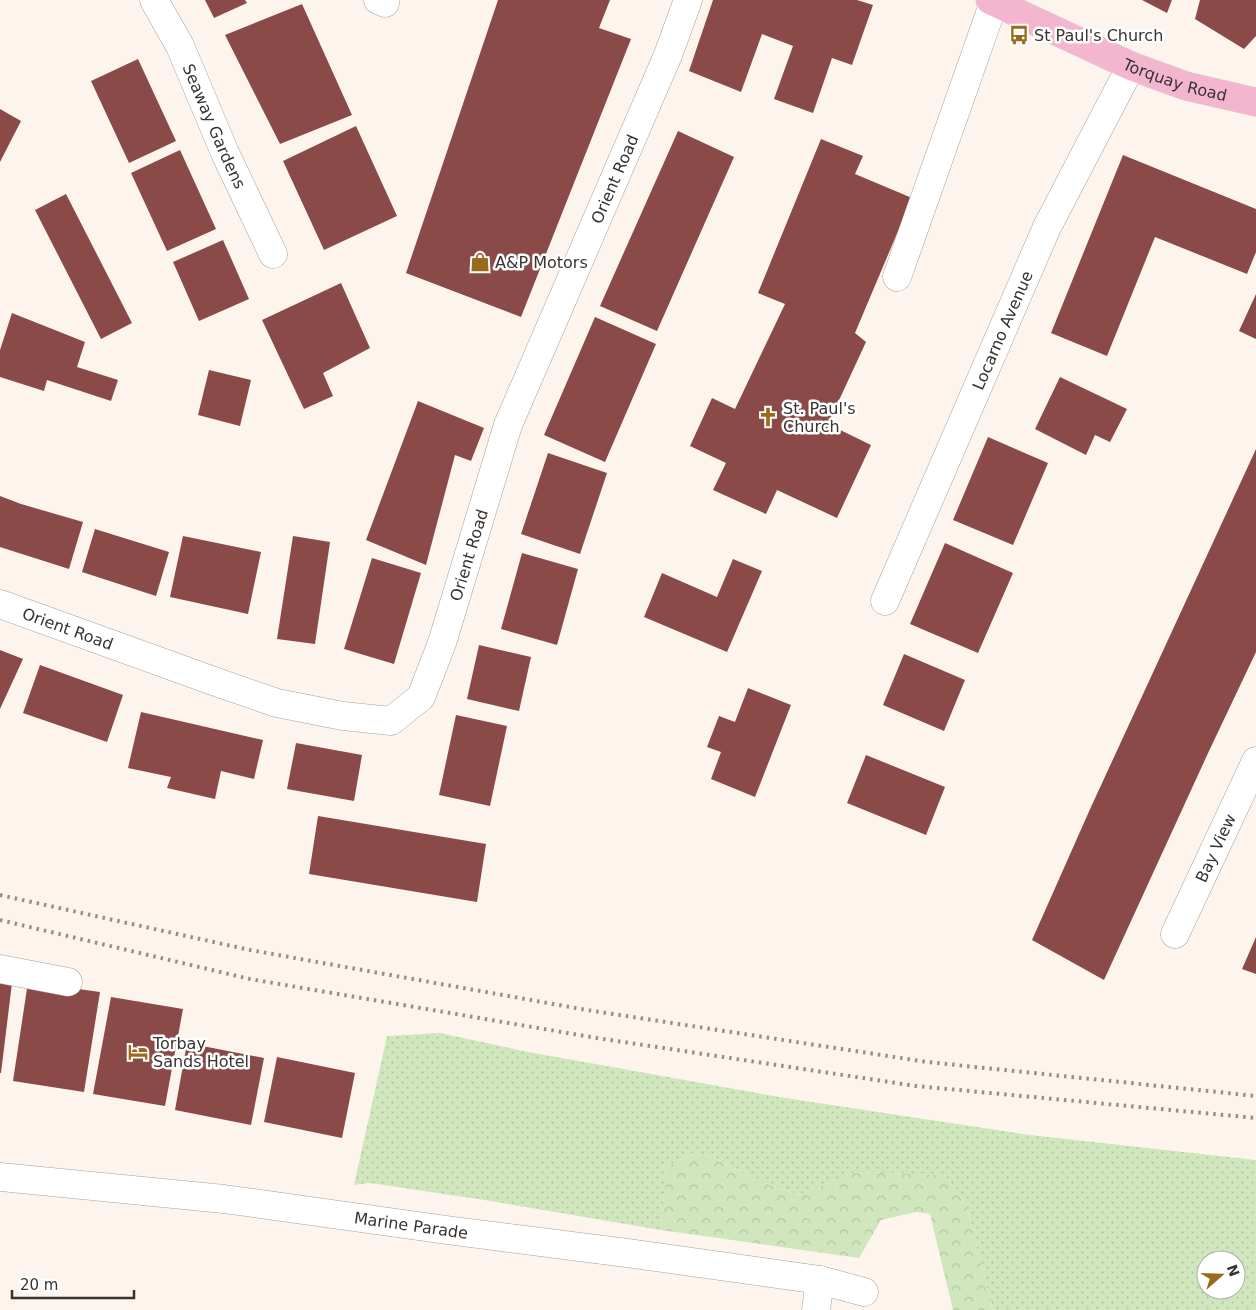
<svg xmlns="http://www.w3.org/2000/svg" width="1256" height="1310" font-family="'DejaVu Sans',sans-serif">
	<style>
		.green { fill: url(#green-dots); fill-rule: evenodd }
		.forest { fill: url(#forest-crowns) }
		.building { fill: #8a4a47 }
		.lines { fill: none; stroke-linecap: round; stroke-linejoin: round }
		.minor-casing { stroke: #a8a09a; stroke-width: 29 }
		.major-casing { stroke: #d3d2d1; stroke-width: 29 }
		.minor { stroke: #fff; stroke-width: 28 }
		.major { stroke: #f4b6ce; stroke-width: 28 }
		.rail { stroke: #958f8b; stroke-width: 4; stroke-dasharray: 2.5 5; stroke-linecap: butt }
		.labels { text-anchor: middle; dominant-baseline: central; stroke-width: 5; stroke-linejoin: round; paint-order: stroke }
		.poi-label { font-size: 16px; fill: #363330; stroke: #fff; text-anchor: start }
		.street-label { font-size: 16px; fill: #363330; stroke: #fff }
	</style>
	<defs>
		<pattern id="green-dots" width="8" height="8" patternUnits="userSpaceOnUse" patternTransform="scale(1.25)"><rect width="8" height="8" fill="#d0e6bd"/><path d="M2 2h.1M6 6h.1" fill="none" stroke="#b3c6a3" stroke-width="1.8" stroke-linecap="round"/></pattern>
		<pattern id="forest-crowns" width="20" height="18" patternUnits="userSpaceOnUse" patternTransform="scale(1.25)"><rect width="20" height="18" fill="#d0e6bd"/><path d="M2 6a3 3 0 1 1 6 0M12 15a3 3 0 1 1 6 0" fill="none" stroke="#b3c6a3"/></pattern>
	</defs>
	<rect width="100%" height="100%" fill="#fdf4ee"/>
	<path class="green" d="M440 1033 528 1052 779 1097 1030 1135 1256 1160V1310H993L966 1204 944 1175 856 1172 799 1195 759 1181 716 1159 695 1152 666 1167 661 1230 491 1201 370 1183 354 1185 387 1036ZM1206 1260H1236V1290H1206Z"/>
	<path class="forest" d="M695 1152 716 1159 759 1181 799 1195 856 1172 944 1175 966 1204 993 1310H953L930 1214 916 1212 881 1220 859 1258 661 1230 666 1167Z"/>
	<path class="building" d="M205 0H245L247 3 214 18Z
		M498 0H610L599 28 631 39 521 317 406 273Z
		M713 0H857L873 5 852 65 832 58 813 113 774 99 793 46 762 34 741 92 689 71Z
		M1142 0H1172L1167 13Z
		M1200 0H1256V36L1244 49 1195 19Z
		M302 4 352 115 280 144 225 35Z
		M138 59 176 141 129 163 91 81Z
		M0 109 21 121 0 162Z
		M356 126 397 216 324 250 283 161Z
		M678 131 734 157 657 331 600 306Z
		M821 139 863 156 855 174 912 198 855 333 866 342 828 424 871 445 837 518 777 490 766 514 713 490 726 463 690 446 712 398 735 409 785 304 758 293Z
		M180 150 216 229 167 251 131 173Z
		M1123 155 1256 209V252L1247 274 1155 237 1107 356 1051 333Z
		M66 194 132 323 101 339 35 210Z
		M223 240 249 299 199 321 173 262Z
		M341 283 370 348 323 373 333 396 304 409 262 320Z
		M1256 294V339L1239 331Z
		M12 313 85 342 77 367 118 380 111 401 47 380 44 391 0 377V350Z
		M595 317 656 344 605 462 544 435Z
		M209 370 251 380 240 426 198 415Z
		M1060 377 1127 409 1110 442 1095 435 1086 455 1035 429Z
		M418 401 484 428 471 461 455 455 426 565 366 540Z
		M988 437 1048 463 1013 545 953 520Z
		M1256 449V652L1209 751 1104 980 1032 940 1091 807Z
		M548 453 607 473 580 554 521 534Z
		M0 496 21 504 83 522 69 569 0 547Z
		M95 529 169 552 156 596 82 572Z
		M183 536 261 552 248 614 170 597Z
		M293 536 330 542 315 644 277 639Z
		M945 543 1013 573 978 653 910 624Z
		M522 553 578 569 557 645 501 629Z
		M372 558 421 573 394 664 344 649Z
		M733 559 762 571 727 652 644 617 662 573 717 597Z
		M479 645 531 657 519 711 467 699Z
		M0 650 23 659 0 709Z
		M904 654 965 680 944 731 883 705Z
		M40 665 123 695 107 742 23 713Z
		M748 688 791 705 755 797 711 779 721 752 707 747 719 716 735 722Z
		M141 712 263 740 254 779 221 771 215 799 167 788 171 777 128 768Z
		M456 715 507 726 490 806 439 795Z
		M296 743 362 755 354 801 287 789Z
		M866 755 945 787 926 835 847 803Z
		M318 816 486 844 477 902 309 874Z
		M1256 937V974L1242 969Z
		M0 981 12 983 1 1073H0Z
		M28 982 100 992 84 1092 13 1081Z
		M111 997 183 1009 165 1106 93 1094Z
		M187 1043 264 1058 251 1125 175 1110Z
		M277 1057 355 1073 342 1138 264 1122Z"/>
	<g class="lines">
		<defs>
			<g id="minor">
				<path id="s1" d="M154 0 180 46 225 153 273 254"/>
				<path d="M378 0 385 3"/>
				<path d="M897 277 994 2"/>
				<path id="s2" d="M885 601 1047 227 1131 66"/>
				<path id="s3" d="M0 604 219 683 277 703 343 716 391 721 421 697 442 643 508 425 668 55 688 0"/>
				<path id="s4" d="M1175 934 1256 761"/>
				<path d="M0 969 68 982"/>
				<path id="s5" d="M0 1177 224 1199 454 1231 627 1253 820 1280 864 1292"/>
				<path d="M816 1310 820 1280"/>
			</g>
			<g id="major">
				<path id="s6" d="M990 0 1131 66 1186 86 1256 102"/>
			</g>
		</defs>
		<use href="#minor" class="minor-casing"/>
		<use href="#major" class="major-casing"/>
		<use href="#minor" class="minor"/>
		<use href="#major" class="major"/>
		<path class="rail" d="M0 895 250 950 587 1010 927 1062 1256 1096
			M0 920 250 979 597 1038 916 1086 1256 1118"/>
	</g>
	<defs>
		<symbol id="bus-bare" viewBox="-9 -9 18 18"><path d="M-5-6H5V4H4V6H2V4H-2V6H-4V4H-5ZM-3.5-4V0h7V-4ZM-3.5 1.2v1.5H-2V1.2ZM2 1.2v1.5H3.5V1.2Z" fill="#9b6b1d" stroke="#fff" stroke-width="2.5" paint-order="stroke"/></symbol>
		<symbol id="shop-bare" viewBox="-9 -9 18 18"><path d="M-5-2.5h2.3a2.7 3.5 0 0 1 5.4 0H5L5.5 6h-11ZM-1.5-2.5h3a1.5 2.3 0 0 0-3 0Z" fill="#9b6b1d" stroke="#fff" stroke-width="2.5" paint-order="stroke"/></symbol>
		<symbol id="church-bare" viewBox="-9 -9 18 18"><path d="M-1.2-6h2.4v3.5h3.3v2.4h-3.3V6h-2.4V-.1h-3.3v-2.4h3.3Z" fill="#9b6b1d" stroke="#fff" stroke-width="2.5" paint-order="stroke"/></symbol>
		<symbol id="hotel-bare" viewBox="-9 -9 18 18"><path d="M-6-4.5h1.5V1H6V5H4.5V3h-9V5H-6ZM-4 0a1.8 1.8 0 1 1 3.6 0ZM.5 0V-2.5h3Q6-2.5 6 0Z" fill="#9b6b1d" stroke="#fff" stroke-width="2.5" paint-order="stroke"/></symbol>
	</defs>
	<g fill-rule="evenodd">
		<use href="#bus-bare" x="1005" y="21" width="28" height="28"/>
		<use href="#shop-bare" x="466" y="248" width="28" height="28"/>
		<use href="#church-bare" x="754" y="403" width="28" height="28"/>
		<use href="#hotel-bare" x="124" y="1038" width="28" height="28"/>
	</g>
	<g class="labels">
		<g class="poi-label">
			<text x="1034" y="35">St Paul's Church</text>
			<text x="495" y="262">A&amp;P Motors</text>
			<text x="783" y="408">St. Paul's<tspan x="783" dy="18">Church</tspan></text>
			<text x="153" y="1043">Torbay<tspan x="153" dy="18">Sands Hotel</tspan></text>
		</g>
		<g class="street-label">
			<text stroke="none"><textPath href="#s6" startOffset="202">Torquay Road</textPath></text>
			<text stroke="none"><textPath href="#s1" startOffset="140">Seaway Gardens</textPath></text>
			<text stroke="none"><textPath href="#s3" startOffset="1002">Orient Road</textPath></text>
			<text stroke="none"><textPath href="#s2" startOffset="295">Locarno Avenue</textPath></text>
			<text stroke="none"><textPath href="#s3" startOffset="598">Orient Road</textPath></text>
			<text stroke="none"><textPath href="#s3" startOffset="72">Orient Road</textPath></text>
			<text stroke="none"><textPath href="#s4" startOffset="95">Bay View</textPath></text>
			<text stroke="none"><textPath href="#s5" startOffset="414">Marine Parade</textPath></text>
		</g>
	</g>
	<g transform="translate(1221 1275) rotate(70)"><circle r="24" fill="#ffffff" stroke="#afadac"/>
	<path d="M0-4L9 19L0 12L-9 19Z" fill="#9b6b1d"/>
	<text y="-8" font-size="14" font-weight="bold" text-anchor="middle" fill="#363330">N</text>
	</g>
	<path d="M12 1290v8h122v-8" fill="none" stroke="#363330" stroke-width="2.5"/>
	<text x="20" y="1290" font-size="15" fill="#363330" stroke="#ffffff" stroke-width="4" paint-order="stroke">20 m</text>
</svg>
